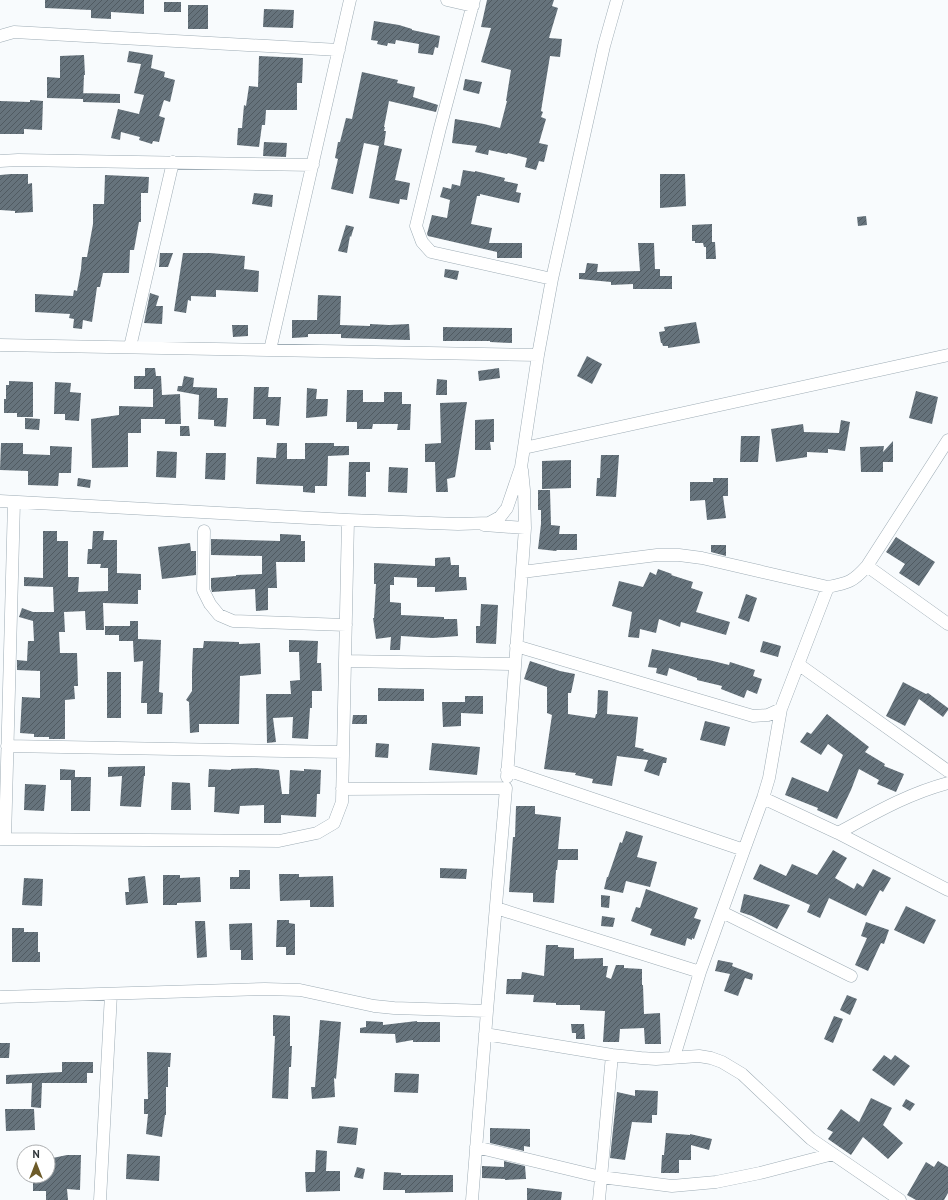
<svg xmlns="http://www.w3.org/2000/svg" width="948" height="1200" font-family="'PT Sans',sans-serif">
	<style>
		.building { fill: url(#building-hatch) }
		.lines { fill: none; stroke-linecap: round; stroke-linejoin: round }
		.minor-casing { stroke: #9eacb5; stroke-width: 13 }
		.minor { stroke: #fff; stroke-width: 12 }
	</style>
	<defs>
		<pattern id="building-hatch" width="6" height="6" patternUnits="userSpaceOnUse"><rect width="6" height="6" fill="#66737c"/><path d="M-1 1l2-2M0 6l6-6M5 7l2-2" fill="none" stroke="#505a61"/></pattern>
	</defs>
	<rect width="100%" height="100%" fill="#f8fbfd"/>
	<path class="building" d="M45 0H144V14L111 12V19L91 18V10L45 8Z
		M487 0H554L552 6 558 8 549 38 562 39 560 57 550 56 541 111 543 112 541 117 546 119 539 143 548 145 544 162 539 161 536 170 525 167 527 158 508 153 507 154 489 150 488 155 475 152 477 146 452 143 455 119 484 124 500 128 507 101H506L511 70 481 62 491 28 481 27Z
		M164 2H181V12H164Z
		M188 5H208V29H188Z
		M264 9 294 10 293 28 263 27Z
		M374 21 399 25 412 29V30L440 36 438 48 435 47 433 55 418 53 419 44 396 40 395 44 388 43 387 46 377 44 378 41 371 40Z
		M129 51 153 55 151 68 165 72 164 77 175 80 170 102 164 100 159 116 165 118 159 142 153 141 152 144 139 140 140 137 121 132 120 140 111 138 118 109 139 114 144 95 134 93 141 64 127 62Z
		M84 55 85 75H84L83 99 47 98V77L60 78V56Z
		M259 56 303 58 302 83H297V110H266L265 125H262L259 147 237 145 238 128H242L244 105 246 106 249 86 258 87Z
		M362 72 398 80 397 83 415 87 413 97 438 105 436 112 389 101 384 127H385L384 131H386L384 145 402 149 395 180 410 183 407 200 400 199 399 204 369 198 379 146 364 143 353 194 331 189 338 159 335 158 338 142H340L346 118 352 119Z
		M465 79 482 82 479 94 463 90Z
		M83 93 120 94V103L83 102Z
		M30 100 43 101 42 130 24 129V134H0V101L30 102Z
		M264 142 287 143 286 157 263 156Z
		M463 170 475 172V171L505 178 504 181 518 184 516 192 521 193 519 203 480 194V196H477L471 224 492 228 489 243H522V258H497V252L428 236 427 234 432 215 447 218 450 200 440 197 443 187 451 189 452 184 460 186Z
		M11 174H28V184L32 183 33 212 15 213V211L0 210V175Z
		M660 174H685L686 206 660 208Z
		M105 175 149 177 148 193H141V222H139L134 250H130L129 273H103L100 287H97L92 322 83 320 82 329 73 328 74 319 69 318 70 314 35 312V294L73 296 74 290 77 291 81 269 82 257H87L93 224V204H104Z
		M254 193 273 195 272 207 252 204Z
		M866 216 867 225 858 226 857 217Z
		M712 224V242H715L716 259H706V247H704L703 243H695V241H692V225Z
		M346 225 354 227 351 237 350 236 347 253 338 251Z
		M638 243H654L655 269H660V276H672V289H633V284L611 285V282L579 279V273H585L587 263 598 264 597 272 640 271Z
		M160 253H173L168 267H159Z
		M183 253H210L245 256 244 269 259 271 258 292 216 290V297L191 296V301L188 300 186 313 174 311Z
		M445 269 459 271 457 280 444 277Z
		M150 293 159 296 156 306H163L162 324 144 323Z
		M318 295 341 296 340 325 370 326V324L389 325 409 324 410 340 341 338V334H308V337L292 338V320H317Z
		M696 322 700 343 668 348V346H663L662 343H661L659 332 665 331 664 327Z
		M232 325H248V336L233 337Z
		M443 327 512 328V343L490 342V341H443Z
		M587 356 602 364 592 384 577 376Z
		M145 368H155L156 376H161L162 395 180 394 181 424H165V419H141V433H128V467L92 468 91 419 119 415V406L153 407V389H134V376H145Z
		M499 368 500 378 479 381 478 371Z
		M184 376 194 378 193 387 217 388V398H228L226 427 214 426V420L198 419 199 395 177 391 178 386H182Z
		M437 379 447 380V395H436Z
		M9 381 33 382V417H17V413H4V399H6V385H9Z
		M55 382 71 383 70 392 81 393 79 421 65 420V414H54Z
		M254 387H269L268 397H281L279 426 266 425V419H253Z
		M307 388 317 389 316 399H328L327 416 306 418Z
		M347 390H363V402H384V392H402V404H411L410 430H397L398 424H373L372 429H357V422H346Z
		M916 391 938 397 932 424 909 418Z
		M467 402 455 477 447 479 448 492H436L435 462H425V444L441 443 440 403Z
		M25 418 40 419 39 430 25 429Z
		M494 419V442H490L491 450H475V420Z
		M841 420 850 422 845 451 828 449V453L807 452V457L776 462 771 429 803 424 804 432 839 433Z
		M180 426H189L190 436H180Z
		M741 436H760L758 462H740Z
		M893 441V462H883V472H861L860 447 884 446 883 452Z
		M1 443H23V454L50 455V446L72 447 71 473H59L58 486 28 485V471L0 470Z
		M277 443H287V459H305V443H334V446H349V455L328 456 327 486H315V493L303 492V486L256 484 257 457 276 458Z
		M157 451 177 452 176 478 156 477Z
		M206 453H226L225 480 205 479Z
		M601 455H619L616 497 596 496 597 478H600Z
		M571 460V488L542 489V461Z
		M349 462H370V472H366V497L348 496Z
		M389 467 408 468 407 493 388 492Z
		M78 478 91 480 90 488 77 486Z
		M713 478H728V496H723L726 518 707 520 705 500 690 501V482H713Z
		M538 490H550L551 525 560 526 559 534H577V550H557L556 551 538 549 541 524V510H538Z
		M43 531H57V541H68V577H79L78 592 108 591V568H100L101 564H87L88 549H92L93 531H104L103 540H117V573L141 574V590H138V604L103 603 104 630H86L85 611 64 612 65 632H59L60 653H77L78 686H74L75 699 65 700V739H49V737H34V734L20 733 22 697 40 698V671L17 670V660L27 661 28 641H34L33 621 19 617 22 608 33 612H54L53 587 24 586V577L43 578Z
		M280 534 301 535V541H305V562H276L277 588H268V610L256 611 255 589 212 592 211 588V578L236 576V575L262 574V556L211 555V539L280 541Z
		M896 537 935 562 919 586 899 573 905 564 886 552Z
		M190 543 191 551H196V575L162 579 158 547Z
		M711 545H726V556L711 552Z
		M450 557 451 565H459V577H466L467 590 435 592V587H417V578L394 577V585H390V602L401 603V615L443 617H444V619H457L458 636 433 638 401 636 400 650H390L391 637 376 639 373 618H374L376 584H374V563L435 566V558Z
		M658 569 672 574 671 575 693 582 691 588 703 592 696 612 730 622 726 635 681 622 680 627 659 619 656 633 640 629 639 638 628 637 632 612 612 606 619 581 643 587 650 572 656 575Z
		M746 594 757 598 749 622 738 618Z
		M481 604 498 605 496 644 476 643V626H480Z
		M130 621H138V639L161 640 159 692 163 693 162 714H147V703H141L143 661 134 662 133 641H119V635H105V626H130Z
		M289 640 318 641 317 663H321L322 691H312V708H310L308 739 292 738 293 717 273 718 276 742 267 743 266 694H291L290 681 300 680 299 652H289Z
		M204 641 239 642V644L260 643 261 674 240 676 239 724H199V732L190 733 189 702 186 700 192 691V672L193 648H203Z
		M763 641 781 646 778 657 760 652Z
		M652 649 702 659 709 660 729 665 730 662 755 670 753 676 762 679 757 694 747 690 744 698 721 689 722 686 697 680V678L669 668 667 676 656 673 657 668 648 667Z
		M530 661 560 671 575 674 571 693H568V714L595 718 596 714H597L598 690 608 691 607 714 638 717 635 747 644 749 643 751 667 758 666 763H663L659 776 644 771 648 760 617 756 612 786 592 783 593 779 575 775 576 773 544 769 552 715 547 713V687L524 679Z
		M107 672H121V718H107Z
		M903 682 926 694 928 693 948 708V710L943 717 919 699 905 726 886 716Z
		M378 688 424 689V701H378Z
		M465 696H483V714L461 713V726L443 727 442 702H465Z
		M827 714 869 747 865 752 885 764 884 766 904 774 896 792 877 784 879 780 859 769 851 790 837 819 817 810 818 808 785 795 792 777 828 792 843 755 828 744 821 755 800 742 807 732 811 734Z
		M353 715H367V724H352Z
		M705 721 730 727 725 746 700 740Z
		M376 743 389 744 388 758 375 757Z
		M432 743 480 747 477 775 429 770Z
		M145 766V776H144L141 807 120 806 122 776 108 777V767Z
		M256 768 279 770 282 794H289L290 770 304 771V769L321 770 320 794H317L316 817 281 815V823H264V805L240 806 239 814 214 812 215 787H208L209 769 231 770V769Z
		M60 769 75 770V777H91L90 811H71V780H60Z
		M172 782 190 783 191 810H171Z
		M25 784 46 785 44 811 24 810Z
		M516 806H535V814L561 817 558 849H578V860H558L557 870H556L554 903 533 902V893L509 892 513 837H515Z
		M626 831 643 836 637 857 657 862 650 887 626 881 623 893 604 889 607 877H608L620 842 622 843Z
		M833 850 847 858 835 878 854 889 857 883 863 887 873 869 891 878 883 892 880 890 866 916 829 898 820 918 807 912 810 905 753 879 760 864 786 876 792 864 817 875Z
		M440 868 467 869 466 879 440 878Z
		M239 870H250V889H230V877H239Z
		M279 874H299V877L333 876 334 907H310V900L280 901Z
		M163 875H180V878L200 877 201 902 177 903V905H163Z
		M145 876 148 903 126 905 125 892H129L128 878Z
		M24 878 43 879 42 906 22 905Z
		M646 889 698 908 694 918 701 920 694 939 692 938V940L687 938 685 946 650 935 652 929 631 921 636 907 640 908Z
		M744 894 790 905 777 929 752 916 740 912Z
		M601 895 610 896 609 908 601 907Z
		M906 906 936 920 924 944 894 930Z
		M602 916 615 918 613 927 601 926Z
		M277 920H289V923L295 924V955H286V947H276Z
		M195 921H205L207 957 197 958Z
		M866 922 889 930 884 944 881 943 868 971 855 965 867 938 861 936Z
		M252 923 253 960H241V950H230L229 924Z
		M12 928H24V932H38V952H40V962H12Z
		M546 945H558V947L574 948V959L603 958V966H608L606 977 611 979 616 965H624V968L642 969V985H643L644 1014 660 1013 661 1044H645L644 1028 620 1029 619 1042H603L605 1011 580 1010V1005H556V1003L533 1002 534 995 506 994 507 979H521L522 972 544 976Z
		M718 960 733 963 732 966 753 974 752 980 745 978 738 996 724 991 730 974 715 971Z
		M847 995 857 999 850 1015 840 1010Z
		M273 1015 290 1016V1046H292L291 1067H289L288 1099 272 1098 275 1036H273Z
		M834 1016 843 1019 833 1043 824 1039Z
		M320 1020 341 1022 336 1079 334 1078 335 1097 312 1099 311 1087H315Z
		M366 1021 383 1022V1025L417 1021V1022H440V1042H413V1040L396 1043 395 1034 360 1033V1028L366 1027Z
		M571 1024H584L585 1039H576V1033H572Z
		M0 1043H10L9 1058H0Z
		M147 1052 171 1053 170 1067H168V1087H166V1115H165L162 1137 146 1134 148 1114H144V1099H148Z
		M884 1055 891 1060 895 1055 910 1066 894 1086 872 1070Z
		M62 1062H93V1073H87V1083H42L41 1108 31 1107 32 1083 6 1084V1075L62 1072Z
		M395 1073 419 1074 418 1093 394 1092Z
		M635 1090 658 1091 657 1115H652V1123L632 1122 625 1160 610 1158 617 1092 635 1096Z
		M871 1098 892 1108 883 1125 903 1143 888 1159 863 1137 851 1155 828 1139 833 1132 827 1129 841 1109 859 1122Z
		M906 1099 915 1104 910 1111 902 1106Z
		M5 1109H34L35 1130 6 1131Z
		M339 1126 358 1128 356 1145 337 1143Z
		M490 1128 530 1129V1147L524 1146V1151L490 1143Z
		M666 1133 690 1135V1134L712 1139 709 1150 691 1145V1160H679V1173H661L662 1155H664Z
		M316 1150 327 1151 326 1171H340V1191L306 1192 305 1172H315Z
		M127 1154 160 1156 159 1181 126 1179Z
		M67 1155H81L80 1190 67 1189 68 1200H46V1191H33V1177L48 1178V1159Z
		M504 1161 525 1166 526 1179 505 1180V1179L482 1178V1166L504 1167Z
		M938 1161 948 1167V1193L944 1200H916L907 1195 926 1162 934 1167Z
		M357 1167 365 1169 363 1179 354 1177Z
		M384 1172 401 1173V1175H453V1192L405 1193V1190H383Z
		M527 1188 562 1192 561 1200H527Z"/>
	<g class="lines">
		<defs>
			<path id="minor" d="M447 0 473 6
				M474 0 440 128 416 226 422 242 431 252 552 279
				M0 36 14 32 339 50
				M0 161 18 160 313 165
				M0 345 538 355
				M130 347 173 162
				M270 350 350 0
				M524 448 948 355
				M0 501 348 520 458 524 489 523 500 517 507 508 521 467 538 355 552 279 604 46 617 0
				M484 525 525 528
				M204 531 203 590 210 604 219 615 233 621 346 625
				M867 566 948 624
				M522 572 657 555H679L702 558 828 587C848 583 853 582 867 566L948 440
				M516 646 753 716 768 715 781 709 828 587
				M345 661 515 664
				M798 664 948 771
				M7 746 343 752
				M507 770 744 850 763 798 769 778 781 709
				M507 777 525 528 524 490 522 470
				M763 798 838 833 948 890
				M838 833C875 813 907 794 948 783
				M0 839 279 841 317 833 334 823 342 802 348 520
				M5 839 14 502
				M496 908 700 972
				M722 912 851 976
				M0 997 265 989 300 990 374 1006 394 1008 487 1011 506 788 342 789
				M485 1034 612 1055 641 1058 656 1059 699 1056 711 1058 722 1062 742 1074 811 1139 900 1200
				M674 1057 700 972 744 850
				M476 1147 601 1177 672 1186 716 1182 760 1173 833 1154
				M100 1200 111 994
				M472 1200 487 1011
				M599 1200 612 1055"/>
		</defs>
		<use href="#minor" class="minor-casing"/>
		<use href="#minor" class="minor"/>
	</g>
	<g transform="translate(36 1164)"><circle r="19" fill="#ffffff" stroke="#acaeb0"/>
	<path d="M0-3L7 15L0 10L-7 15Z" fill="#6d5b29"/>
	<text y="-6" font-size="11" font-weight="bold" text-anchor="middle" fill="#2f3539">N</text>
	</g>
</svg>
